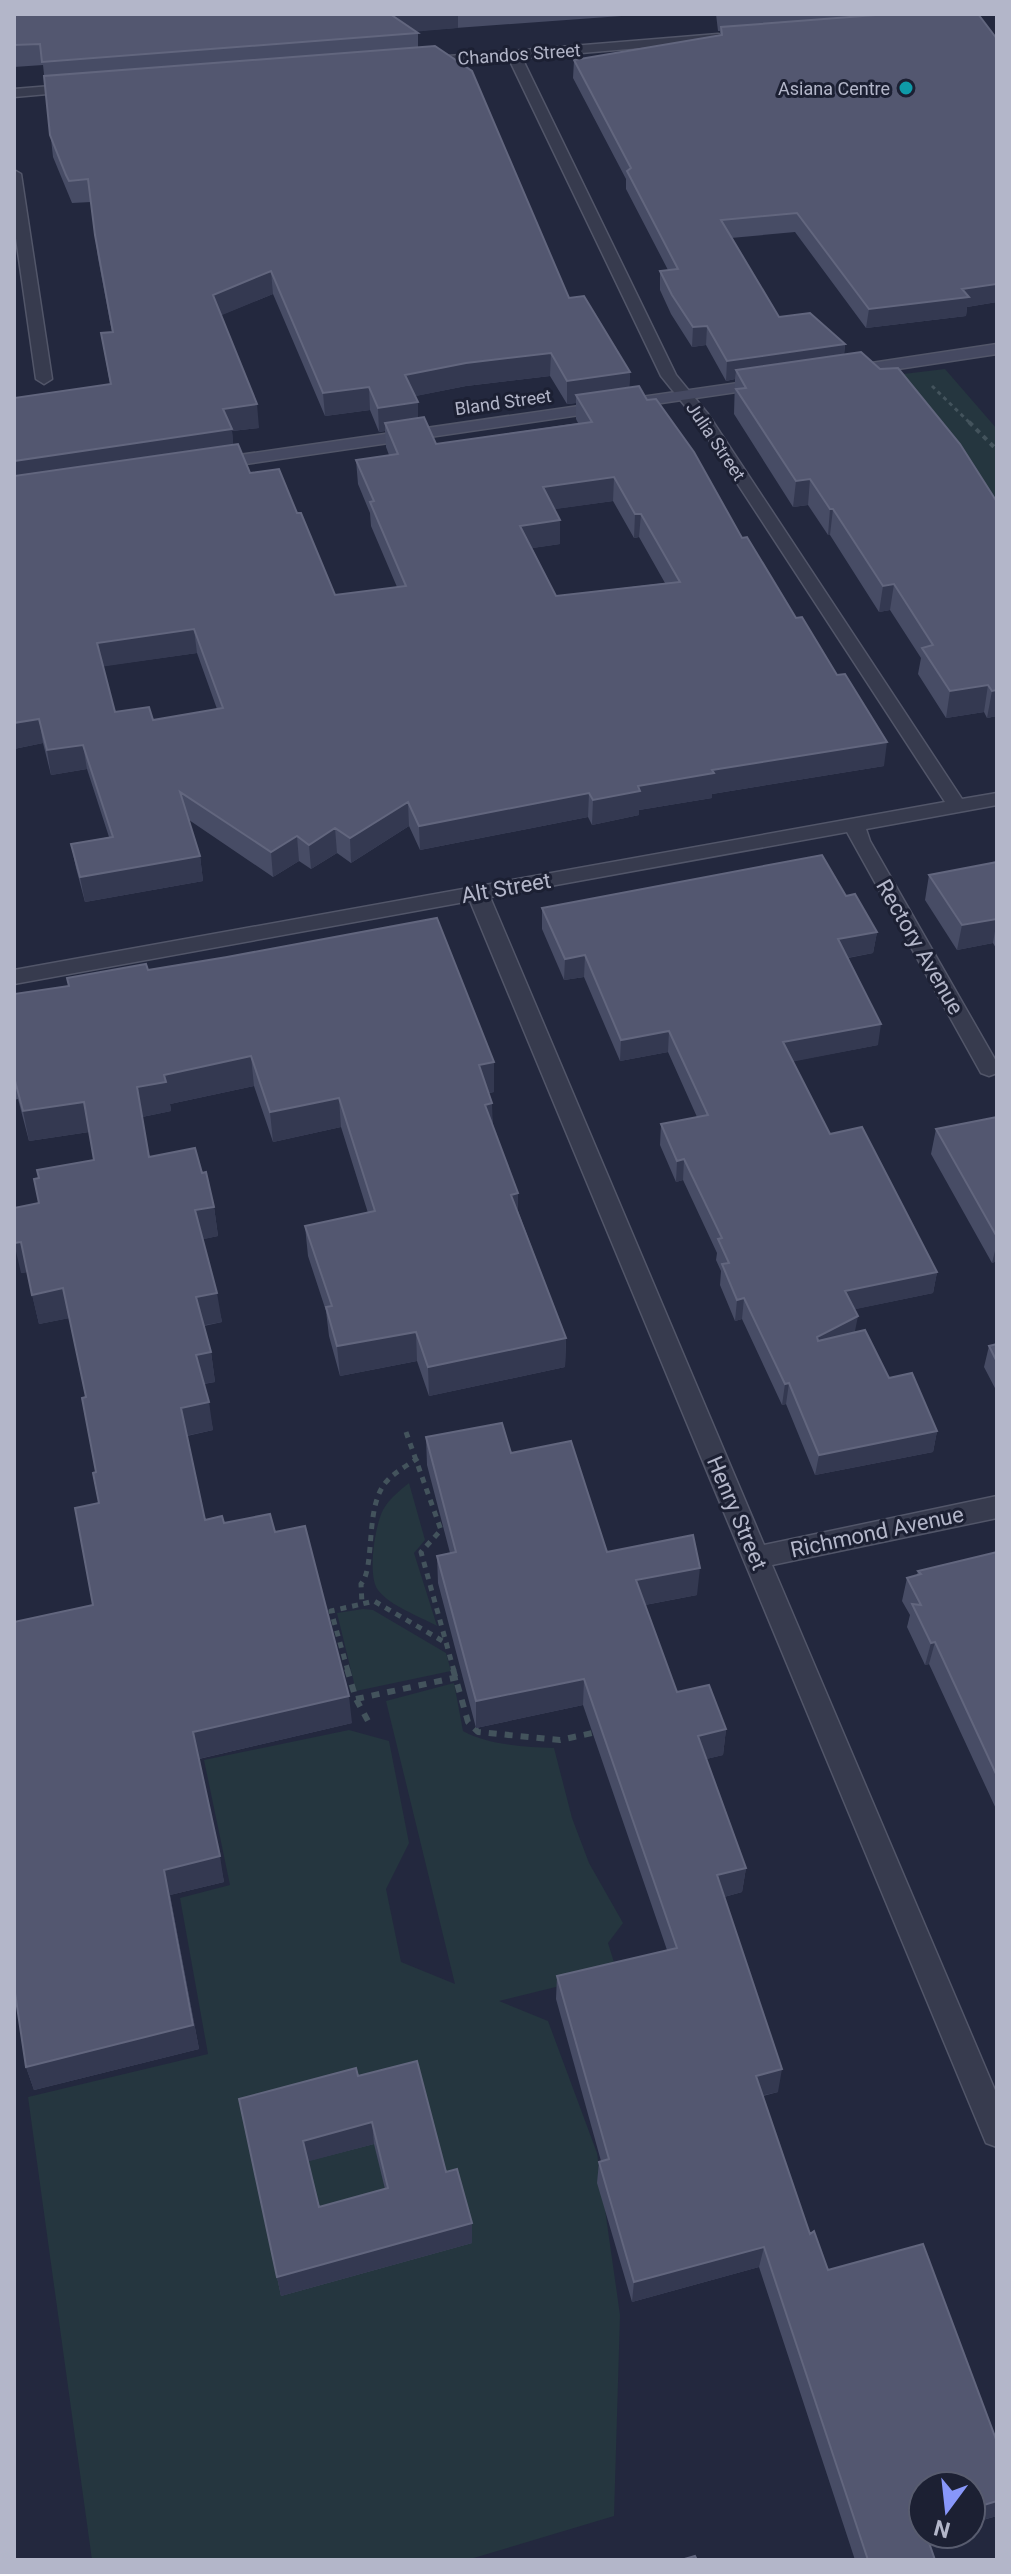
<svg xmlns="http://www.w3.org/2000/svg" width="1011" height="2574" font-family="Roboto,sans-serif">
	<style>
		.green { fill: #25363f }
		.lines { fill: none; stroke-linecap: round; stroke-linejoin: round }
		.street-casing { stroke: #525669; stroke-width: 3 }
		.secondary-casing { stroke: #525669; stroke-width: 3 }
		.path-far3 { stroke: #43535c; stroke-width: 3; stroke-dasharray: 4 4; stroke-linecap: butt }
		.path-far2 { stroke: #43535c; stroke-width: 4; stroke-dasharray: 5 5; stroke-linecap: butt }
		.path-far1 { stroke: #43535c; stroke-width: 5; stroke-dasharray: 6 6; stroke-linecap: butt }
		.path { stroke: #43535c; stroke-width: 6; stroke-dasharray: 8 8; stroke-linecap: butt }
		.street { fill: #373b4e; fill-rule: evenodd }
		.secondary { fill: #454961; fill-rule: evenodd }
		.wall { fill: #474c65; fill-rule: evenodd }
		.shaded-wall { fill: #343951 }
		.building { fill: #535770; stroke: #62667e; stroke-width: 2; fill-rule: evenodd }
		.culture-dot { fill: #0f9aa8; stroke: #1c2033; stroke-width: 3 }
		.labels { text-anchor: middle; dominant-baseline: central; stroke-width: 6; stroke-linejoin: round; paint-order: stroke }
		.far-street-label { font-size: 18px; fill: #b3b6c9; stroke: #1c2033 }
		.far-poi-label { font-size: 18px; fill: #b3b6c9; stroke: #1c2033; text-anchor: end }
		.street-label { font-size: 22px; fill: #b3b6c9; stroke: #1c2033 }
	</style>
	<rect width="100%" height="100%" fill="#23283e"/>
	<path class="green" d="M945 369 997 429V517L895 375Z
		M409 1483 425 1540 414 1553 437 1626C419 1616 390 1606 378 1590 367 1576 375 1525 383 1510 389 1499 399 1491 409 1483Z
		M363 1609 373 1610 446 1653 451 1671 356 1691 337 1613Z
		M454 1683 463 1731C488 1745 525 1747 554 1748L572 1818 589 1863 623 1923 608 1943 617 1972 499 2001 548 2021 597 2153 620 2315 614 2516 467 2560H92L28 2097 208 2054 180 1898 230 1885 204 1760 349 1730 389 1741 409 1843 386 1889 401 1962 455 1984 386 1701Z"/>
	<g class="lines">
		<defs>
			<path id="street" d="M718 34 723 35V41L522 58 676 375 708 414 962 799 997 793V805L866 829 870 841 997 1063V1073L989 1076 981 1073 847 832 490 897 764 1545 997 1496V1518L772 1565 997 2095V2147L986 2143 470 901 14 984V970L945 802 694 417 661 376 509 59 424 66 417 62 424 58Z
				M76 84 81 85V91L14 97V89Z
				M14 170 21 174 52 379 44 384 36 379 14 224Z"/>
			<path id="secondary" d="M997 344V354L845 377 837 372 845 367Z
				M765 379 773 384 771 387 212 469 204 464 212 459Z"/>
		</defs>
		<use href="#street" class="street-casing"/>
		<use href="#secondary" class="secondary-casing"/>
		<path class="path-far3" d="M932 386 971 424"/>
		<path class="path-far2" d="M969 422 997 450"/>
		<path class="path-far1" d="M406 1432 441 1530 421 1552 454 1671
			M418 1458C408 1465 395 1472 387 1481 364 1505 376 1567 361 1584L362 1604 374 1601 446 1643
			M348 1671 331 1611 362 1604"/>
		<path class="path" d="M347 1669 356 1699 368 1721
			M453 1669 468 1722 478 1732 560 1740 597 1732
			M356 1699 458 1677"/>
		<use href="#street" class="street"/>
		<use href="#secondary" class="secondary"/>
	</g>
	<path class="wall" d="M14 14H649L415 31 418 33V47L569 298 630 372 629 388 647 400 742 538 884 766 712 794V798L639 810V815L592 825 588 817 420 850 409 826 351 863 337 853 311 869 299 861 273 877 189 820 200 856 203 881 85 902 76 868 71 844 109 837 87 769 51 775 43 743 14 749 110 384 101 333 112 332 98 258 91 202 72 203 53 157 43 65 14 67ZM273 294 325 416 370 410 379 432 385 431 386 447 389 455 356 460 358 484 370 513 371 526 397 587 335 595 297 513 250 473 233 445 232 431 259 428 221 315ZM550 376 567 404 576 403V419L578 423 436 444 418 418V402L415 396 466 386ZM613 501 634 538 639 537 665 583 556 596 532 548 560 544V520L554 509ZM197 653 217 709 153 720 115 712 103 666Z
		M716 14H978L997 39V302L967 307 966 316 866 328 795 232 731 238 779 317 845 344 844 355 997 502V716L987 718 984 712 946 718 918 674 921 658 890 610 879 612 830 535H828L808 505 793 507 734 414 735 379 726 381 706 345 692 347 671 314 660 290V271L668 270 626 189V179L573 78 574 60 720 35V31H718Z
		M997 862V950L993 943 957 950 925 900 929 875Z
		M846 896 877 932 873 953 848 958 878 1045 793 1061 830 1134 937 1272 933 1293 855 1309V1333L889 1378 937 1431 933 1452 815 1475 786 1404 782 1405 742 1319 735 1321 720 1285 721 1271 716 1260 717 1253 683 1180 676 1182 660 1145 661 1124 697 1117 668 1052 620 1061 584 977 564 980 542 929V908Z
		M148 970 494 1062V1092L489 1093 493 1125 518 1211 566 1338 565 1367 429 1396 417 1361 340 1376 329 1336 326 1311 308 1256 305 1226 368 1213 341 1127 273 1142 254 1086 170 1104 171 1111 142 1117 149 1157 202 1173 214 1207 218 1236 203 1239 222 1322 204 1326 211 1352 215 1382 204 1384 213 1430 187 1436 205 1520 275 1532 352 1723 199 1759 224 1882 170 1895 199 2049 34 2090 26 2067 93 1605 99 1503 96 1472 86 1397 69 1318 39 1324 27 1272 21 1273 39 1203 94 1160 89 1132 29 1141 18 1099 14 1100V994L69 986Z
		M997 1117V1261L992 1263 931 1154 936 1129Z
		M997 1344V1392L984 1367 989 1346Z
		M426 1437 511 1453 607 1552 697 1595 645 1605 677 1692 726 1729 723 1755 706 1759 746 1868 742 1892 724 1897 778 2092 763 2096 810 2234 828 2270 997 2442V2516L927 2536 935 2560H855L759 2267 632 2302 597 2183 599 2162 601 2161 556 1999 557 1976 667 1950 583 1705 476 1728 438 1583 437 1556 450 1553 427 1465Z
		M997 1552V1811L929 1664 925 1665 907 1627 910 1615 902 1601 907 1578 917 1575 918 1571Z
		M358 2076 446 2172 472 2223V2243L281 2296 239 2099ZM374 2144 385 2189 319 2207 308 2161Z"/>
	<path class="shaded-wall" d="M388 14H458V28L389 34Z
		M271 271 273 294 215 318 213 295Z
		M997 284V302L967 307 966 316 866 328 869 309 962 289Z
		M707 326 706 345 692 347 693 327Z
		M845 344 843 364 736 370 735 379 726 381 727 361Z
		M551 353 550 376 466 386 406 398 405 375 466 363Z
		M630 372 629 395H576V403L567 404V381Z
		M369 387 370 410 325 416 323 393Z
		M418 402V426L385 423V431L379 432 378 408Z
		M257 404 259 428 232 431 234 453 14 485V461L223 409Z
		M614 477 613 501 542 511 543 487Z
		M810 479 808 505 793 507 796 481Z
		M830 509H833L830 535H828Z
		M635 514H641L639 537 634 538Z
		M560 520V544L520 550V526Z
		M894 584 890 610 879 612 883 586Z
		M194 629 197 653 100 667 97 643Z
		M988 685 984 712 946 718 950 691Z
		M997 690V716L987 718 992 691Z
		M39 719 43 743 14 749V723Z
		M887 742 884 766 712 794V798L639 810V815L592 825 593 800 638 786 712 770Z
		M83 745 87 769 51 775 47 750Z
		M589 793 588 817 420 850 419 826Z
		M408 802 409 826 351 863 350 838Z
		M335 828 337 853 311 869 309 845Z
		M297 836 299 861 273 877 271 852Z
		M200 856 203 881 85 902 80 877Z
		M997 919 993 943 957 950 962 925Z
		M877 932 873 953 835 960 838 939Z
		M585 955 584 977 564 980 565 959Z
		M881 1024 878 1045 781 1064 783 1042Z
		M669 1031 668 1052 620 1061 621 1040Z
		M251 1056 254 1086 170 1104 171 1111 142 1117 137 1087 164 1075Z
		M494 1062V1092L479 1095V1065Z
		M339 1098 341 1127 273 1142 270 1112Z
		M84 1102 89 1132 29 1141 23 1111Z
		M492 1103 493 1133 485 1105Z
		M684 1159 683 1180 676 1182 677 1161Z
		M518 1193V1223L511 1195Z
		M214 1207 218 1236 200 1240 195 1210Z
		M21 1242 28 1272 21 1273 14 1243Z
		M997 1243V1261L992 1263Z
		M937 1272 933 1293 842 1312 845 1291Z
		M63 1288 70 1318 39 1324 32 1295Z
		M217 1293 222 1322 200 1326 196 1297Z
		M744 1298 742 1319 735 1321 737 1300Z
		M858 1316 854 1336 814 1358 817 1337Z
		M416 1332 417 1361 340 1376 337 1346Z
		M566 1338 565 1367 429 1396 428 1367Z
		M211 1352 215 1382 201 1384 196 1355Z
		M789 1383 786 1404 782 1405 785 1384Z
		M209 1402 213 1430 185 1436 181 1408Z
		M937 1431 933 1452 815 1475 819 1455Z
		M700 1568 697 1595 634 1607 636 1580Z
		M935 1642 929 1664 925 1665 931 1643Z
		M584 1679 583 1705 476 1728V1701Z
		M349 1696 352 1723 198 1759 193 1732Z
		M726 1729 723 1755 694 1762 698 1736Z
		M220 1856 224 1882 170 1895 199 2049 34 2090 26 2067 164 1870Z
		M746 1868 742 1892 713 1900 717 1875Z
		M782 2069 778 2092 751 2098 756 2076Z
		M372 2122 374 2144 306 2162 303 2141Z
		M472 2223V2243L281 2296 277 2277Z
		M764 2247 759 2267 632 2302 634 2282Z
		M997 2501V2516L971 2523V2509Z"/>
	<path class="building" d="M14 14H390L418 33 42 62 40 44 14 45Z
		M889 14H978L997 39V284L962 289 969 297 869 309 797 213 721 220 779 317 810 313 845 344 727 361 707 326 693 327 672 295 660 271 678 269 627 171 631 168 574 60 722 35 721 27Z
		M435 46 472 71 569 298 584 296 630 372 567 381 551 353 466 363 405 375 418 402 378 408 369 387 323 393 271 271 213 295 257 404 223 409 232 429 14 461V398L111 384 101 333 113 332 95 235 88 179 69 181 66 175 50 135 44 76Z
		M861 352 880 369 898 368 960 444 997 502V690L992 691 988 685 950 691 922 648 933 645 894 584 883 586 833 509H830L810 479 796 481 736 389 746 388 736 370Z
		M639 386 647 400 656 399 694 452 742 538 747 537 796 618 802 617 837 675 845 674 887 742 712 770 714 773 638 786 640 791 593 800 589 793 419 826 408 802 350 838 335 828 309 845 297 836 271 852 180 792 200 856 80 877 71 844 113 837 83 745 47 750 39 719 14 723V476L238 444 250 473 279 469 297 513H301L335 595 406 586 370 502 374 501 356 460 398 454 385 423 424 417 436 444 592 422 576 395ZM614 477 635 514H641L680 582 556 596 520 526 560 520 543 487ZM194 629 223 708 153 720 149 707 115 712 97 643Z
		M822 855 846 896 855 894 877 932 838 939 881 1024 783 1042 830 1134 862 1127 937 1272 845 1291 858 1316 817 1337 818 1341 865 1330 889 1378 912 1373 937 1431 819 1455 789 1383 785 1384 744 1298 737 1300 722 1264 729 1263 718 1239 722 1238 684 1159 677 1161 661 1124 708 1115 669 1031 621 1040 585 955 565 959 542 908Z
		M997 862V919L962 925 929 875Z
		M437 918 494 1062 479 1065 492 1103 485 1105 518 1193 511 1195 566 1338 428 1367 416 1332 337 1346 326 1307 332 1306 305 1226 375 1211 339 1098 270 1112 251 1056 164 1075 166 1082 137 1087 149 1157 195 1148 202 1173 206 1172 214 1207 195 1210 217 1293 196 1297 211 1352 196 1355 209 1402 181 1408 205 1520 222 1516 224 1523 270 1514 275 1532 305 1526 349 1696 193 1732 220 1856 164 1870 193 2025 26 2067 14 1986V1622L93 1605 75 1508 99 1503 93 1473 96 1472 82 1398 86 1397 63 1288 32 1295 21 1242 14 1243V1208L39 1203 34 1179 39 1178 37 1170 94 1160 84 1102 23 1111 14 1077V994L69 986 67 978 146 964 148 970 227 957Z
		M997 1117V1237L936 1129Z
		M997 1344V1362L989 1346Z
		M502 1423 511 1453 571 1441 607 1552 693 1535 700 1568 636 1580 677 1692 709 1685 726 1729 698 1736 746 1868 717 1875 782 2069 756 2076 810 2234 814 2231 828 2270 923 2244 997 2442V2501L971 2509V2486H923V2534H926L935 2560H868L764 2247 634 2282 599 2162 609 2159 557 1976 677 1948 584 1679 476 1701 437 1556 456 1552 426 1437Z
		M997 1552V1776L935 1642 931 1643 912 1604 921 1605 907 1578 921 1574 918 1571Z
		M417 2061 446 2172 457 2169 472 2223 277 2277 239 2099 356 2068 358 2076ZM372 2122 388 2188 319 2207 303 2141Z
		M695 2556 697 2560H681Z"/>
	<circle class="culture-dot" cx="906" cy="88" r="8"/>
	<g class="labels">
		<g class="far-street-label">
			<text transform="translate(519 54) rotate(-4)">Chandos Street</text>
			<text transform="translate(503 402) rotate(-8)">Bland Street</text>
			<text transform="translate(716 441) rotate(56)">Julia Street</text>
		</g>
		<g class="far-poi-label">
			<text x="890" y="88">Asiana Centre</text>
		</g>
		<g class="street-label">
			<text transform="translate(506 888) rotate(-10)">Alt Street</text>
			<text transform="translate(920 947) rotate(60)">Rectory Avenue</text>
			<text transform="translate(737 1513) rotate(67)">Henry Street</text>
			<text transform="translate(877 1532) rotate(-12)">Richmond Avenue</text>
		</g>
	</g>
	<rect width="1011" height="2574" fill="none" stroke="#b3b6c9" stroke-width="32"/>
	<g transform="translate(947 2510) rotate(195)"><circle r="38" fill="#1c2033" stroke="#585c6f" stroke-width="2"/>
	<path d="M0-6L14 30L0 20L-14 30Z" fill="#8897fa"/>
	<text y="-12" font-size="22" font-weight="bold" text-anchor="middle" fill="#b3b6c9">N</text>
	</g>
</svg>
